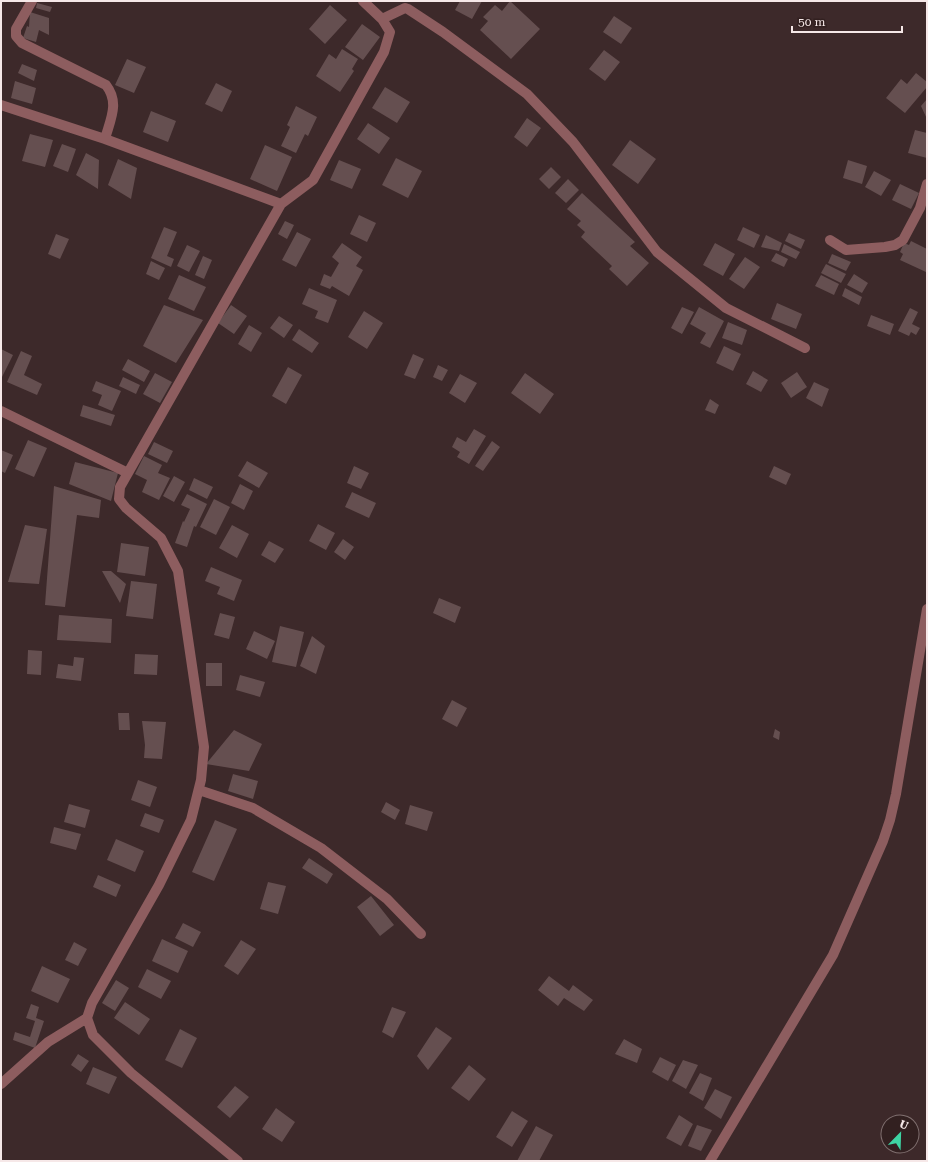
<svg xmlns="http://www.w3.org/2000/svg" width="928" height="1162" font-family="'Roboto Serif',serif">
	<style>
		.building { fill: #654f50 }
		.lines { fill: none; stroke-linecap: round; stroke-linejoin: round }
		.minor { stroke: #8d5d5f; stroke-width: 10 }
	</style>
	<rect width="100%" height="100%" fill="#3d292a"/>
	<path class="building" d="M460 1H482L472 19 455 10Z
		M510 1 540 29 511 59 480 30 488 21 483 17 495 5 502 11Z
		M37 3 52 7 50 12 36 8Z
		M330 5 347 20 325 44 309 29Z
		M30 12 49 18V35L39 30 36 42 23 38 27 26 29 27Z
		M614 16 632 28 621 44 603 32Z
		M362 24 380 37 363 60 345 47Z
		M342 49 358 59 352 69 354 71 340 92 316 76 329 54 336 59Z
		M604 50 620 62 605 81 589 69Z
		M127 59 146 67 134 93 115 85Z
		M22 64 37 70 34 81 18 73Z
		M916 73 927 82V87L905 113 886 98 901 79 907 84Z
		M15 81 36 88 32 104 11 98Z
		M216 83 232 91 222 112 205 104Z
		M385 87 410 102 397 123 372 108Z
		M927 99V119L921 106Z
		M296 106 317 117 308 136 305 134 296 153 281 146 290 127 287 125Z
		M151 111 176 121 168 142 143 132Z
		M527 118 541 128 527 147 514 137Z
		M368 123 390 138 379 154 357 139Z
		M915 130 927 133V158L908 153Z
		M30 134 53 140 45 167 22 161Z
		M630 140 656 159 638 184 612 165Z
		M62 144 76 149 68 172 53 166Z
		M265 145 292 157 277 191 250 179Z
		M86 153 99 160 98 189 76 175Z
		M396 158 422 171 408 198 382 185Z
		M118 159 137 168 131 199 108 185Z
		M339 160 361 169 352 189 330 180Z
		M848 160 867 166 862 184 843 178Z
		M551 167 561 177 549 189 539 179Z
		M874 171 891 180 881 196 865 187Z
		M568 179 579 190 566 203 555 193Z
		M900 184 919 193 911 209 892 200Z
		M582 193 635 242 630 246 649 263 627 286 609 269 612 266 581 237 585 232 577 225 581 221 567 209Z
		M359 215 376 223 367 242 350 234Z
		M285 221 294 225 287 239 278 234Z
		M164 227 177 232 167 256 174 259 171 267 151 258Z
		M743 227 760 235 754 248 737 240Z
		M297 232 311 239 296 267 282 260Z
		M789 233 805 240 801 249 785 241Z
		M56 234 69 239 60 259 48 254Z
		M766 235 782 243 779 251 761 247Z
		M911 241 927 249V269L926 272 900 260 903 254 900 252 904 243 909 245Z
		M342 243 362 257 356 266 363 270 349 296 332 286 330 289 320 285 324 274 331 277 339 263 332 257Z
		M715 243 735 254 723 276 703 265Z
		M784 244 800 252 796 259 781 252Z
		M187 245 200 251 189 272 177 266Z
		M776 253 788 259 784 267 771 261Z
		M832 254 851 262 846 271 828 263Z
		M203 256 212 260 204 279 195 275Z
		M745 257 760 267 744 289 729 279Z
		M151 261 165 268 159 280 146 274Z
		M826 264 846 274 841 283 821 273Z
		M854 274 868 283 862 293 847 285Z
		M179 275 206 287 194 311 168 299Z
		M821 275 839 284 834 295 815 286Z
		M309 288 337 300 328 323 315 318 318 311 302 304Z
		M845 288 862 297 859 305 842 296Z
		M777 303 802 314 796 329 771 319Z
		M164 305 203 320 176 363 143 346Z
		M231 305 247 316 234 334 218 323Z
		M682 307 694 312 682 334 671 328Z
		M699 307 724 321 710 348 700 343 706 333 690 324Z
		M910 308 918 312 912 324 920 328 916 335 911 332 909 336 898 331Z
		M364 311 383 323 367 349 348 337Z
		M871 315 894 324 890 335 867 326Z
		M279 316 293 325 284 338 270 328Z
		M728 322 747 330 742 345 722 338Z
		M249 325 262 333 251 352 238 344Z
		M299 329 319 343 312 353 292 340Z
		M724 346 741 354 733 371 716 363Z
		M1 349 13 355 1 379Z
		M21 351 32 356 24 375 42 384 37 395 7 382Z
		M413 354 424 359 415 379 404 375Z
		M128 359 150 371 144 382 122 370Z
		M438 365 448 370 442 381 433 377Z
		M288 367 302 375 286 404 272 396Z
		M753 371 768 380 761 392 746 384Z
		M797 372 807 387 791 398 781 383Z
		M155 373 172 382 160 403 143 394Z
		M525 373 554 394 540 414 511 393Z
		M460 374 477 383 465 403 449 393Z
		M123 377 140 385 136 394 119 386Z
		M96 381 121 391 112 411 98 405 102 395 92 391Z
		M814 382 829 389 822 407 806 398Z
		M710 399 719 405 715 414 705 410Z
		M83 405 115 415 111 426 80 416Z
		M474 429 486 436 469 464 457 457 460 452 452 447 457 437 466 442Z
		M28 440 47 448 34 477 15 469Z
		M492 441 500 447 483 471 475 466Z
		M154 442 173 451 167 463 148 454Z
		M1 450 13 455 5 473 1 471Z
		M144 456 162 465 158 473 170 478 159 500 142 492 147 480 135 474Z
		M247 461 268 473 259 488 238 476Z
		M75 462 118 473 111 501 69 484Z
		M354 466 369 473 361 489 347 483Z
		M774 466 791 474 786 485 769 477Z
		M174 476 185 482 174 502 163 496Z
		M194 478 213 487 207 499 189 490Z
		M240 484 253 491 244 510 231 503Z
		M54 486 101 500 99 518 77 515 65 607 45 605Z
		M352 492 376 503 369 518 345 507Z
		M187 494 207 504 196 527 194 526 187 547 175 543 183 521 184 522 190 509 181 505Z
		M214 499 230 507 216 535 200 527Z
		M318 524 335 533 326 550 309 541Z
		M25 525 47 529 39 584 8 582Z
		M232 525 249 534 237 558 219 548Z
		M343 539 354 547 345 560 334 552Z
		M269 541 284 549 275 563 261 555Z
		M121 543 149 547 145 576 117 572Z
		M211 567 242 580 234 601 217 594 220 587 205 581Z
		M102 571H111L126 584 120 603Z
		M131 581 157 584 153 619 126 616Z
		M439 598 461 607 455 623 433 613Z
		M220 613 235 617 229 639 214 635Z
		M59 615 112 619 111 643 57 640Z
		M280 626 304 632 296 667 272 662Z
		M254 631 275 641 267 659 246 649Z
		M312 636 325 646 316 674 300 666Z
		M28 650 42 651 41 675 27 674Z
		M135 654 158 655 157 675 134 674Z
		M74 657 84 658 81 681 56 678 58 664 73 666Z
		M206 663H222V686H206Z
		M240 675 265 682 260 697 236 690Z
		M452 700 467 708 457 727 442 719Z
		M118 713H129L130 730H119Z
		M142 721 166 722 162 759 144 758 145 745Z
		M775 729 780 732 779 740 773 737Z
		M234 730 262 744 249 771 206 764Z
		M233 774 258 781 253 799 228 791Z
		M138 780 157 787 150 807 131 800Z
		M386 802 400 810 395 820 381 812Z
		M69 804 90 810 85 828 64 822Z
		M410 805 433 812 427 831 405 824Z
		M145 813 164 820 159 833 140 826Z
		M215 820 237 829 214 881 192 872Z
		M54 827 81 834 76 850 50 843Z
		M116 839 144 851 135 872 107 860Z
		M309 858 333 874 327 884 302 868Z
		M98 875 121 885 116 897 93 887Z
		M268 882 286 886 278 914 260 909Z
		M371 896 394 925 380 936 357 907Z
		M183 923 201 932 193 947 175 938Z
		M162 939 188 951 178 973 152 961Z
		M241 940 256 949 238 975 224 966Z
		M74 942 87 949 78 966 65 960Z
		M42 966 70 979 58 1003 31 991Z
		M147 969 171 981 161 999 138 987Z
		M549 976 569 991 573 985 593 1000 584 1011 564 998 558 1006 538 990Z
		M116 980 129 988 115 1011 102 1003Z
		M125 1002 150 1019 139 1035 114 1018Z
		M31 1004 39 1007 36 1018 44 1021 35 1048 13 1040 15 1032 30 1037 35 1021 26 1018Z
		M392 1007 406 1012 393 1038 382 1032Z
		M436 1027 452 1038 428 1070 417 1056Z
		M180 1029 197 1038 182 1068 165 1060Z
		M624 1039 642 1049 637 1063 615 1054Z
		M78 1054 89 1061 81 1072 71 1065Z
		M660 1057 676 1065 668 1081 652 1072Z
		M683 1060 698 1065 686 1089 672 1081Z
		M469 1065 486 1079 469 1101 451 1088Z
		M93 1067 117 1077 109 1094 86 1084Z
		M700 1073 712 1078 703 1101 689 1093Z
		M235 1086 249 1097 230 1118 217 1107Z
		M715 1089 732 1097 721 1119 704 1108Z
		M276 1108 295 1122 282 1142 262 1129Z
		M512 1111 528 1121 512 1147 496 1137Z
		M679 1115 693 1124 681 1146 666 1138Z
		M697 1125 712 1130 701 1151 688 1146Z
		M536 1126 553 1135 539 1161H517Z"/>
	<g class="lines">
		<path class="minor" d="M32 1 16 29V36L22 43 106 85C120 103 110 120 105 139
			M382 19 405 8 408 9 443 32 527 94 573 142 657 252 726 308 805 348
			M1 105 105 139 281 204
			M830 240 846 250 885 247 895 245 903 240 920 208 927 184
			M1 411 128 473
			M199 790 253 808 321 848 387 899 421 934
			M1 1084 48 1042 87 1018
			M238 1161 131 1073 93 1035 87 1018 92 1003 159 885 191 820 201 780 204 747 178 571 161 538 126 508 119 499 120 487 281 204 313 180 384 52 390 32 382 19 363 1
			M710 1161 833 955 883 841 890 820 896 794 927 609"/>
	</g>
	<rect width="928" height="1162" fill="none" stroke="#f6e8e8" stroke-width="4"/>
	<g transform="translate(900 1134) rotate(23)"><circle r="19" fill="#322020" stroke="#807070"/>
	<path d="M0-3L7 15L0 10L-7 15Z" fill="#3ed4a3"/>
	<text y="-6" font-size="11" font-weight="bold" text-anchor="middle" fill="#f6e8e8">U</text>
	</g>
	<path d="M792 26v6h110v-6" fill="none" stroke="#f6e8e8" stroke-width="2"/>
	<text x="798" y="26" font-size="12" fill="#f6e8e8" stroke="#322020" stroke-width="3" paint-order="stroke">50 m</text>
</svg>
